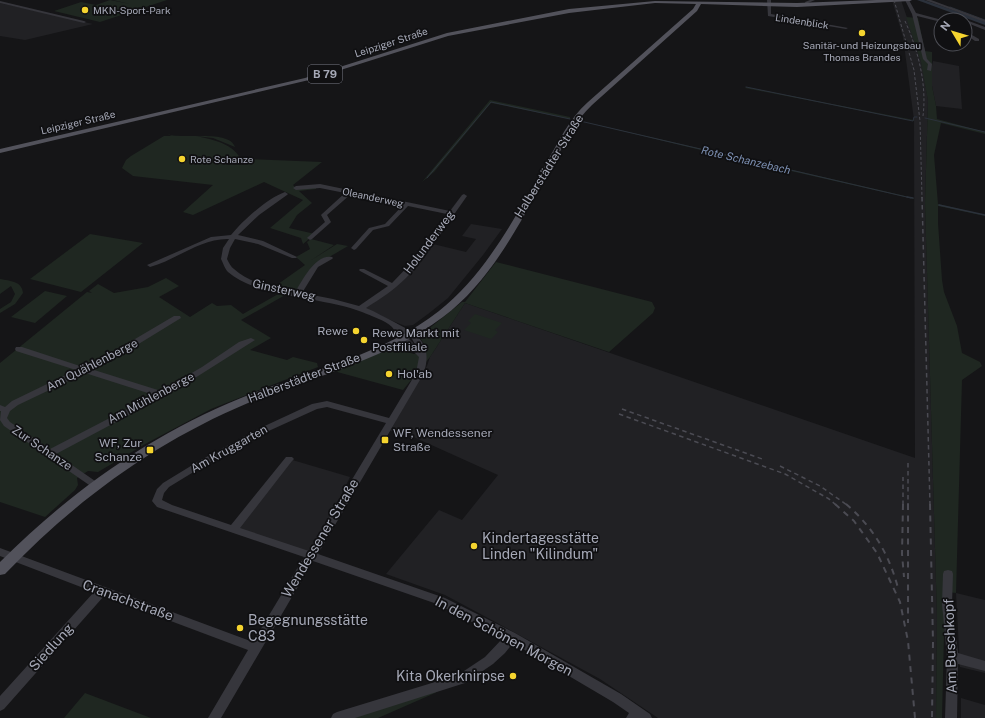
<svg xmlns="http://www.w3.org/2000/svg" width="985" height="718" font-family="'Public Sans',sans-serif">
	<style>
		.built { fill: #212124 }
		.green { fill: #1f2721 }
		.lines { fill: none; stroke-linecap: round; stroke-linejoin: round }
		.stream-far1 { stroke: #2b313b; stroke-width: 1 }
		.stream { stroke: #2b313b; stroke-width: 1.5 }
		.river { fill: #2b313b; fill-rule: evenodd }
		.minor { fill: #36363c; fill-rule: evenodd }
		.major { fill: #52525b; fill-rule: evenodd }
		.rail-far2 { stroke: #4b4b53; stroke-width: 1; stroke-dasharray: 3 2; stroke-linecap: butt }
		.rail-far1 { stroke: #4b4b53; stroke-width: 1.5; stroke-dasharray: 4.5 3.5; stroke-linecap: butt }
		.rail { stroke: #4b4b53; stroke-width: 2; stroke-dasharray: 6 5.5; stroke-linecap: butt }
		.poi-dot { fill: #f5d42f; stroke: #101012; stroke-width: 1.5 }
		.labels { text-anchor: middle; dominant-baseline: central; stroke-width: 3.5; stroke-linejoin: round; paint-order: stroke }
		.far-poi-label { font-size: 10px; fill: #a6a9b7; stroke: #101012; text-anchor: start }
		.far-street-label { font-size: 10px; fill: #a6a9b7; stroke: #101012 }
		.shield { fill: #101012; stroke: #797b86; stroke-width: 1 }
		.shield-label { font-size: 11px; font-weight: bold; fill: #a6a9b7 }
		.far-water-label { font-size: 11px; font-style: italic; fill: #7d90b3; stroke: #101012 }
		.street-label { font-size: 12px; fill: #a6a9b7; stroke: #101012 }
		.poi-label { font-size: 12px; fill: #a6a9b7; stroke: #101012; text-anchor: start }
		.near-street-label { font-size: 14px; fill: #a6a9b7; stroke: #101012 }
		.near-poi-label { font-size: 14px; fill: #a6a9b7; stroke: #101012; text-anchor: start }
	</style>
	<rect width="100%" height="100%" fill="#151517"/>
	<path class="built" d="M892 0H901L915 41 923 68 928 101 925 203 937 617 936 718H658L600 679 488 618 445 595 386 574 439 510 462 520 498 475 407 434 390 431 427 366 430 357 465 303 915 458 914 120 903 37Z
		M0 3 93 24 25 40 0 36Z
		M933 61 959 66 962 109 936 106 932 86 931 71Z
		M471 224 502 229 483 255 448 298 428 314 413 325 405 326 361 308 393 286 429 243 466 252 476 239 462 236Z
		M289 459 350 477 316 546 310 555 233 529Z
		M956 593 985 600V673L960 667Z
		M961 698 985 705V718H961Z"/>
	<path class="green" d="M110 0 130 4 113 0H167L100 22 54 11 81 2 96 5Z
		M906 17 918 18 925 51 932 52V86L936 106 937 119 985 132V134L941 123 934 155 938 204 985 215V216L938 206V223L942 280 944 292 957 326 962 353 980 362 982 366 962 380 956 593 945 592 942 718H936L937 617 925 203 928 101 921 62Z
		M746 87 914 120V121L745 88Z
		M490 100 570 117V119L491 103 434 172 422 182Z
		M581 121 914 198V199L720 155 716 157 710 155 713 153Z
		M167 134C182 140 229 129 235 147L213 138 196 136C214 140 233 143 242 161L246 159 322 162 293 185 296 188 316 186V189L299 191 312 203 297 215 289 228 315 234 303 244 301 238 270 228 303 200 264 182 193 215 183 212 213 185 133 176 122 168 126 160 131 156 164 136H172Z
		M90 234 143 243 81 292 30 279Z
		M311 239 334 245 310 261 337 244 348 246 319 263 298 293 271 289 305 265 296 257 310 249 307 242Z
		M496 262 652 302 655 308 653 313 609 352 465 303 430 357 403 390 330 370 387 350 398 349 414 354 428 350 420 338 421 335 462 302H465Z
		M166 278 179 286 159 297 190 317 212 303 217 306 231 305 243 314 280 293 287 294 241 320 271 338 250 350 287 360 293 357 317 363 318 367 211 409 147 443 98 472 88 471 77 478 78 485 75 490 45 517 0 502V363L87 292 92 293 89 291 98 284 114 293 148 287Z
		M0 279C10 281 22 281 23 293L15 304 0 313V309L11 302 15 294 11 286 0 294Z
		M45 291 67 296 35 323 11 317Z
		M475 314 502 323 495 330 498 332 491 339 464 330 471 323 468 321Z
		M446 686 435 693 378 718H337Z
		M85 693 151 718H64Z"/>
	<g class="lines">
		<path class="stream-far1" d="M950 7 985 20
			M746 87 913 121 914 117H917
			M925 118 985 132
			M580 121 911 198
			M427 178 491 102 570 119"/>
		<path class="stream" d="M907 197 913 198
			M939 205 985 215"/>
		<path class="river" d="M917 0H924L985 21V25Z"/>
		<path class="minor" d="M767 0H771V14L848 28 846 29 768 16Z
			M810 0H815L808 3V6H806L805 2Z
			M905 0H909L916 13 942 20 941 22 917 16 927 59 932 64 931 71 927 70 928 64 923 59 912 14Z
			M925 0H931L985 20V22Z
			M0 1 84 21 86 22 84 23 0 3Z
			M964 20H966L985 27V30L965 22Z
			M940 31H941V33L938 32Z
			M965 31 979 39V41H975L965 34Z
			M320 184 450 211 462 195 464 194 467 196C447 224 429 254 406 278 394 290 380 299 366 308 376 312 386 318 396 323 421 336 432 345 424 373L318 554 445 598 515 633 621 694 650 714 652 718H626L629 713 613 702 513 643 505 653 493 664 465 683 355 718H331L333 714 337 712 458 675 485 657 503 638 437 604 313 561 221 718H208L248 650 104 596 4 709 0 711V696L94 592 0 556V548L253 642 304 557 157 507 152 501 157 489 163 483 199 461 256 430 312 404 327 401 389 418 416 373 419 357 413 351 382 348 381 346 382 344H385L407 346C401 340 397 333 392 327 385 320 371 316 362 312 324 297 258 298 228 272 225 269 223 263 221 259L223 248 229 239C201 238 176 260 150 267L147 265 211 237 231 235C243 220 268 198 285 192L288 194 287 195 259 215 238 235 263 241 297 257 296 258H292L258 244 235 239 230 248 227 259C229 263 231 267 234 269 250 284 275 288 295 292 303 280 315 254 332 257L333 258 332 259 318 267 302 293 333 299 359 306 388 286 360 271 359 270 360 269H364L392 283 417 257 447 214 408 206 389 226 373 230 356 249 354 250 351 248 369 228 385 224 403 205 351 194 327 215 331 222 330 223 312 239 310 240 307 238 308 237 325 222 321 215 322 214 345 193 320 188 296 190 293 188 296 186ZM403 333 412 339 416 346ZM327 407 386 423 309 551 240 528 292 461 294 459 292 457H286L231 525 172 505 162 500 164 493 169 487 205 465 262 434 317 409Z
			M174 316H180L181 318 119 356 91 369 161 391 202 367 239 342 251 338 255 340 176 390 56 454 98 483 100 485 98 487 95 488 92 487 4 426 0 420 1 411H0V405L5 407 12 401 76 370 16 351 15 349 16 347H22L83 367 113 352ZM85 373 154 395 50 449 10 422 7 418 10 411 18 405Z
			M948 570 952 571 953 574 952 604 958 653 985 661V671L958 664 957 718H945L947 657 942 604 943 574 944 571Z"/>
		<path class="major" d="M876 0H912L910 1 797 7 701 4 697 11 592 105C575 121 565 142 554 163 523 216 494 279 443 317 386 360 314 376 248 403 155 442 75 501 5 574L0 575V562C70 492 150 435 241 398 307 371 382 356 439 311 487 273 516 215 547 162 559 141 569 119 588 102L693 9 696 4 655 3 569 13 448 36 309 80 0 153V149L305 78 447 33 569 9 655 1 797 3Z"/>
		<path class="rail-far2" d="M894 0 914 70 920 121 922 198
			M905 21C918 50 927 84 923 116"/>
		<path class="rail-far1" d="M922 197 930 505
			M622 409 765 460
			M619 414 785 474 829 499 836 505
			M908 463V505
			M780 466 820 486 847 505
			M903 505V477"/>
		<path class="rail" d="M835 504 854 521 877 553 900 602 908 641 915 718
			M846 504C873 527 889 554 898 588
			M903 504 902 554 904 577
			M908 504V623
			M930 504 933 642 932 718"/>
	</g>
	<g class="poi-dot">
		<circle cx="85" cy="10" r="4"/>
		<circle cx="862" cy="33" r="4"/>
		<circle cx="182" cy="159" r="4"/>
		<circle cx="356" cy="331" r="4"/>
		<circle cx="364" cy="340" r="4"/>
		<circle cx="389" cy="374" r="4"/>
		<rect x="381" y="436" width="8" height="8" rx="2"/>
		<rect x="146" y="446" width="8" height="8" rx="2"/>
		<circle cx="474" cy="546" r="4"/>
		<circle cx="240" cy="628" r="4"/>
		<circle cx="513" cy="676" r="4"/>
	</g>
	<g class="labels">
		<g class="far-poi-label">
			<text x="93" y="10">MKN-Sport-Park</text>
			<text x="862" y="45" text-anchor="middle">Sanitär- und Heizungsbau<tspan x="862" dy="12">Thomas Brandes</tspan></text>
			<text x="190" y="159">Rote Schanze</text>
		</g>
		<g class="far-street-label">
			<text transform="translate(802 21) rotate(9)">Lindenblick</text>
			<text transform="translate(391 42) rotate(-18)">Leipziger Straße</text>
			<text transform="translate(78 122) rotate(-13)">Leipziger Straße</text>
			<text transform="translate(373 197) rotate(12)">Oleanderweg</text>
		</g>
		<rect class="shield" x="308" y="65" width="34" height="18" rx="3"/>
		<g class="shield-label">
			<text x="325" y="74">B 79</text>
		</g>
		<g class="far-water-label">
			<text transform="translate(746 160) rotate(13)">Rote Schanzebach</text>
		</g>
		<g class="street-label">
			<text transform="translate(549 166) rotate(-58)">Halberstädter Straße</text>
			<text transform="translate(429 242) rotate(-53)">Holunderweg</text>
			<text transform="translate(284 290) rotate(12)">Ginsterweg</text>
			<text transform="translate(92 365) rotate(-27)">Am Quählenberge</text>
			<text transform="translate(304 378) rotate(-21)">Halberstädter Straße</text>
			<text transform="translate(151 398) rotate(-28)">Am Mühlenberge</text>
			<text transform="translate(42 448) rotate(34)">Zur Schanze</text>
			<text transform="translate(229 449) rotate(-29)">Am Kruggarten</text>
		</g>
		<g class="poi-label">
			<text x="348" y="331" text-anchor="end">Rewe</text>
			<text x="372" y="333">Rewe Markt mit<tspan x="372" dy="14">Postfiliale</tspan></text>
			<text x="397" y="374">Hol'ab</text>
			<text x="393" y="433">WF, Wendessener<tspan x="393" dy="14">Straße</tspan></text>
			<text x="142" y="443" text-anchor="end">WF, Zur<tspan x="142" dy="14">Schanze</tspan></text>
		</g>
		<g class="near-street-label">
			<text transform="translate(320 538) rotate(-59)">Wendessener Straße</text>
			<text transform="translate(128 600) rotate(20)">Cranachstraße</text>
			<text transform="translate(504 636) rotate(28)">In den Schönen Morgen</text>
			<text transform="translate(950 646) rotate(-92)">Am Buschkopf</text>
			<text transform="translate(51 647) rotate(-48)">Siedlung</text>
		</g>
		<g class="near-poi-label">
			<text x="482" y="538">Kindertagesstätte<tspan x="482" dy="16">Linden "Kilindum"</tspan></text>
			<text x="248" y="620">Begegnungsstätte<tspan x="248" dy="16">C83</tspan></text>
			<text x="505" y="676" text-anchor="end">Kita Okerknirpse</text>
		</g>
	</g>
	<g transform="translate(953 32) rotate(308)"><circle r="19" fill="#101012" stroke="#4c4d54"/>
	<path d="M0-3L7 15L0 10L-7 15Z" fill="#f5d42f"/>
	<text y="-6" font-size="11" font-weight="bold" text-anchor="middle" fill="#a6a9b7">N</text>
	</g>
</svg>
